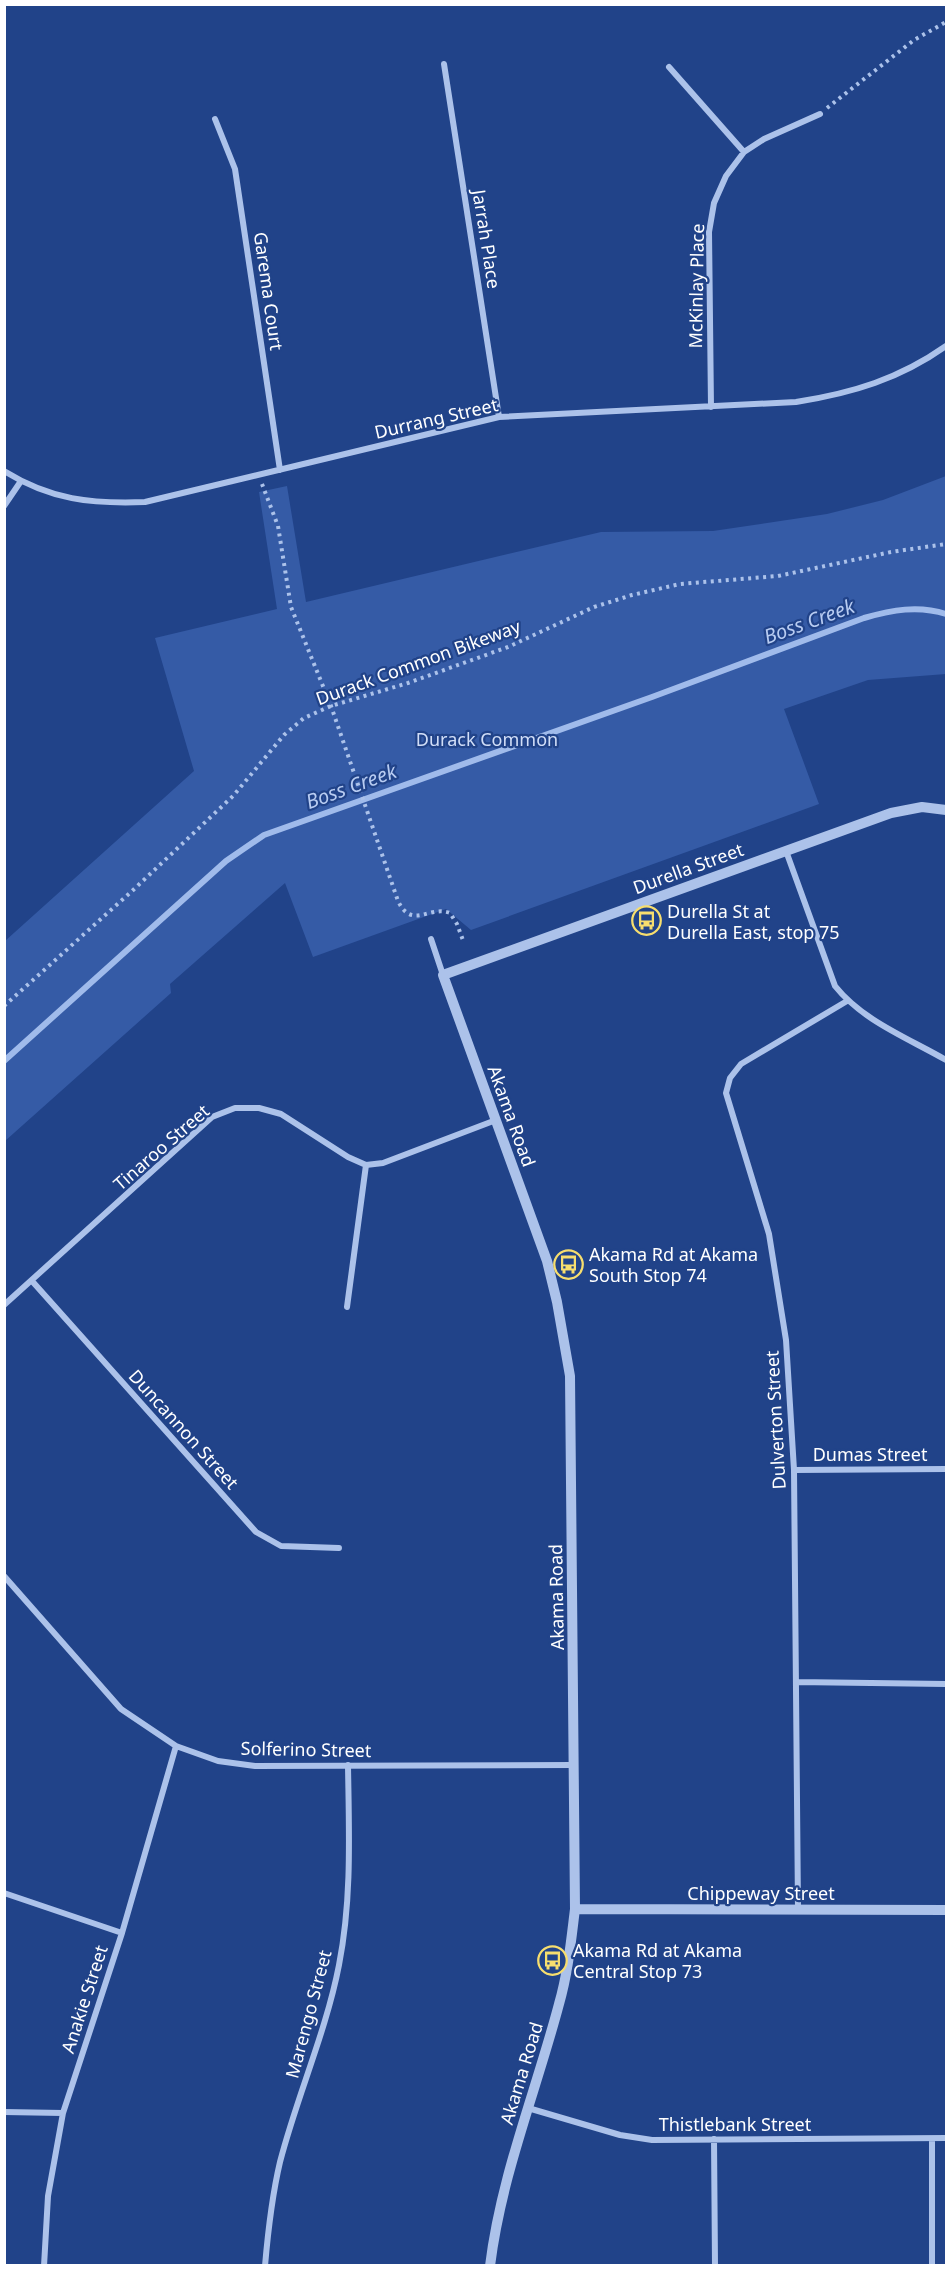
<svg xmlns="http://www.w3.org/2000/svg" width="951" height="2270" font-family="'Noto Sans',sans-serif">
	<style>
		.green { fill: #355ba6 }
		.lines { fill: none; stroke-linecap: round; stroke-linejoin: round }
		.stream { stroke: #a0bbeb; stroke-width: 6 }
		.path { stroke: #acc2ea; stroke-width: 4; stroke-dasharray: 3 4.5; stroke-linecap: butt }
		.minor { stroke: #acc2ea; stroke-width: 6 }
		.tertiary { stroke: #acc2ea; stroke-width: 10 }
		.labels { text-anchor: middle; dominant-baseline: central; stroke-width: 4.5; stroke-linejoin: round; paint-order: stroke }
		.street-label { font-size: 18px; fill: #fff; stroke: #214389 }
		.park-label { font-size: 18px; fill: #d1def8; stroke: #214389 }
		.poi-label { font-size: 18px; fill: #fff; stroke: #214389; text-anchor: start }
		.water-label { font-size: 20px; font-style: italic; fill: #b8ccf2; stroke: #214389 }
	</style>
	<rect width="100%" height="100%" fill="#214389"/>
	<path class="green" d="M946 476V674L868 680 784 709 819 804 471 930 446 909 313 957 285 883 170 984 171 993 5 1141V941L194 771 155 638 277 609 259 492 287 486 306 602 601 532 713 531 827 514 883 500Z"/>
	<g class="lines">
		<path class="stream" d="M4 1061 226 861 264 835 652 697 864 618C892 610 918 605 946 614"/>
		<path class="path" d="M827 108 914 40 946 22
			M262 484 278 526 291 607 331 706 398 901C412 930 429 905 450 913L457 924 464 943
			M4 1006 131 892 233 796 284 735 304 718 331 706 408 683 508 647 594 607 632 595 680 584 778 576 891 552 946 544"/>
		<path class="minor" d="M444 64 499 417
			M669 67 744 152
			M215 119 235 169 280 470
			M711 407 709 232 714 203 726 176 744 152 764 139 820 114
			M4 471C51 500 91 504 145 502L499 417 796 402C853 393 899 379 946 346
			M4 506 21 481
			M786 851 835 986C863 1021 908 1038 946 1060
			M431 939 443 975
			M32 1281 256 1532 281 1546 339 1548
			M4 1305 212 1117 235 1108H259L281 1114 348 1157 366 1165 383 1163 496 1120
			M347 1307 366 1165
			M794 1470 946 1469
			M4 1576 121 1709 176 1746 218 1761 255 1766 574 1765
			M796 1682 946 1684
			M4 1893 122 1933
			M798 1909 794 1470 786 1340 769 1234 726 1093 730 1078 741 1064 847 1001
			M528 2108 620 2135 652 2140 946 2138
			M4 2112 63 2113
			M714 2139 715 2266
			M932 2139V2266
			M44 2266 48 2196 63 2113 122 1933 176 1746
			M265 2266C268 2231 272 2196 280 2162 297 2096 326 2032 339 1965 352 1899 349 1833 348 1765"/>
		<path class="tertiary" d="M575 1909 946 1910
			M490 2266C501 2176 536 2091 559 2004 568 1973 571 1941 575 1909L570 1376 557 1302 547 1261 443 975 891 813 922 807 946 810"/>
	</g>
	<defs>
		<symbol id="bus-ring" viewBox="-11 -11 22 22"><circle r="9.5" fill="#214389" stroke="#f7de6e" stroke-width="1.5"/><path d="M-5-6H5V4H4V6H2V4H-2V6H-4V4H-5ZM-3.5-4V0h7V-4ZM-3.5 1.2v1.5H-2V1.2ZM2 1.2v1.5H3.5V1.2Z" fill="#f7de6e"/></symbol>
	</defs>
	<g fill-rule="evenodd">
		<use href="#bus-ring" x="630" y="904" width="33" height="33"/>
		<use href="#bus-ring" x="552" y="1248" width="33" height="33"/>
		<use href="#bus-ring" x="536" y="1944" width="33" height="33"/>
	</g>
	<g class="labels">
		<g class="street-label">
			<text transform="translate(487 239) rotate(81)">Jarrah Place</text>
			<text transform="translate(696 286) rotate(-89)">McKinlay Place</text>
			<text transform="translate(269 291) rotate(82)">Garema Court</text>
			<text transform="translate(436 418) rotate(-13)">Durrang Street</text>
			<text transform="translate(418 662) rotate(-20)">Durack Common Bikeway</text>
			<text transform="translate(688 868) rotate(-20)">Durella Street</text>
			<text transform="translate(512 1116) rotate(70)">Akama Road</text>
			<text transform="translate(161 1147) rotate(-41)">Tinaroo Street</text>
			<text transform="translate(775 1420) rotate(-93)">Dulverton Street</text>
			<text transform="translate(184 1429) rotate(48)">Duncannon Street</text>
			<text x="870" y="1454">Dumas Street</text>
			<text transform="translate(556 1597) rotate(-91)">Akama Road</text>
			<text transform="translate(306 1749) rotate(1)">Solferino Street</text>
			<text x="761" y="1893">Chippeway Street</text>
			<text transform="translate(84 1999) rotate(-72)">Anakie Street</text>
			<text transform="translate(308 2014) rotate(-75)">Marengo Street</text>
			<text transform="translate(521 2073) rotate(-73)">Akama Road</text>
			<text x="735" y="2124">Thistlebank Street</text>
		</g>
		<g class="park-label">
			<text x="487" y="739">Durack Common</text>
		</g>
		<g class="poi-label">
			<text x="667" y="911">Durella St at<tspan x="667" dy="21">Durella East, stop 75</tspan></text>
			<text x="589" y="1254">Akama Rd at Akama<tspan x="589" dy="21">South Stop 74</tspan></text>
			<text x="573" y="1950">Akama Rd at Akama<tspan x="573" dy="21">Central Stop 73</tspan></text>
		</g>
		<g class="water-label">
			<text transform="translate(809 621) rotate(-20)">Boss Creek</text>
			<text transform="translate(351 786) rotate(-20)">Boss Creek</text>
		</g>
	</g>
	<rect width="951" height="2270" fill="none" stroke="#ffffff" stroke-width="12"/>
</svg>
